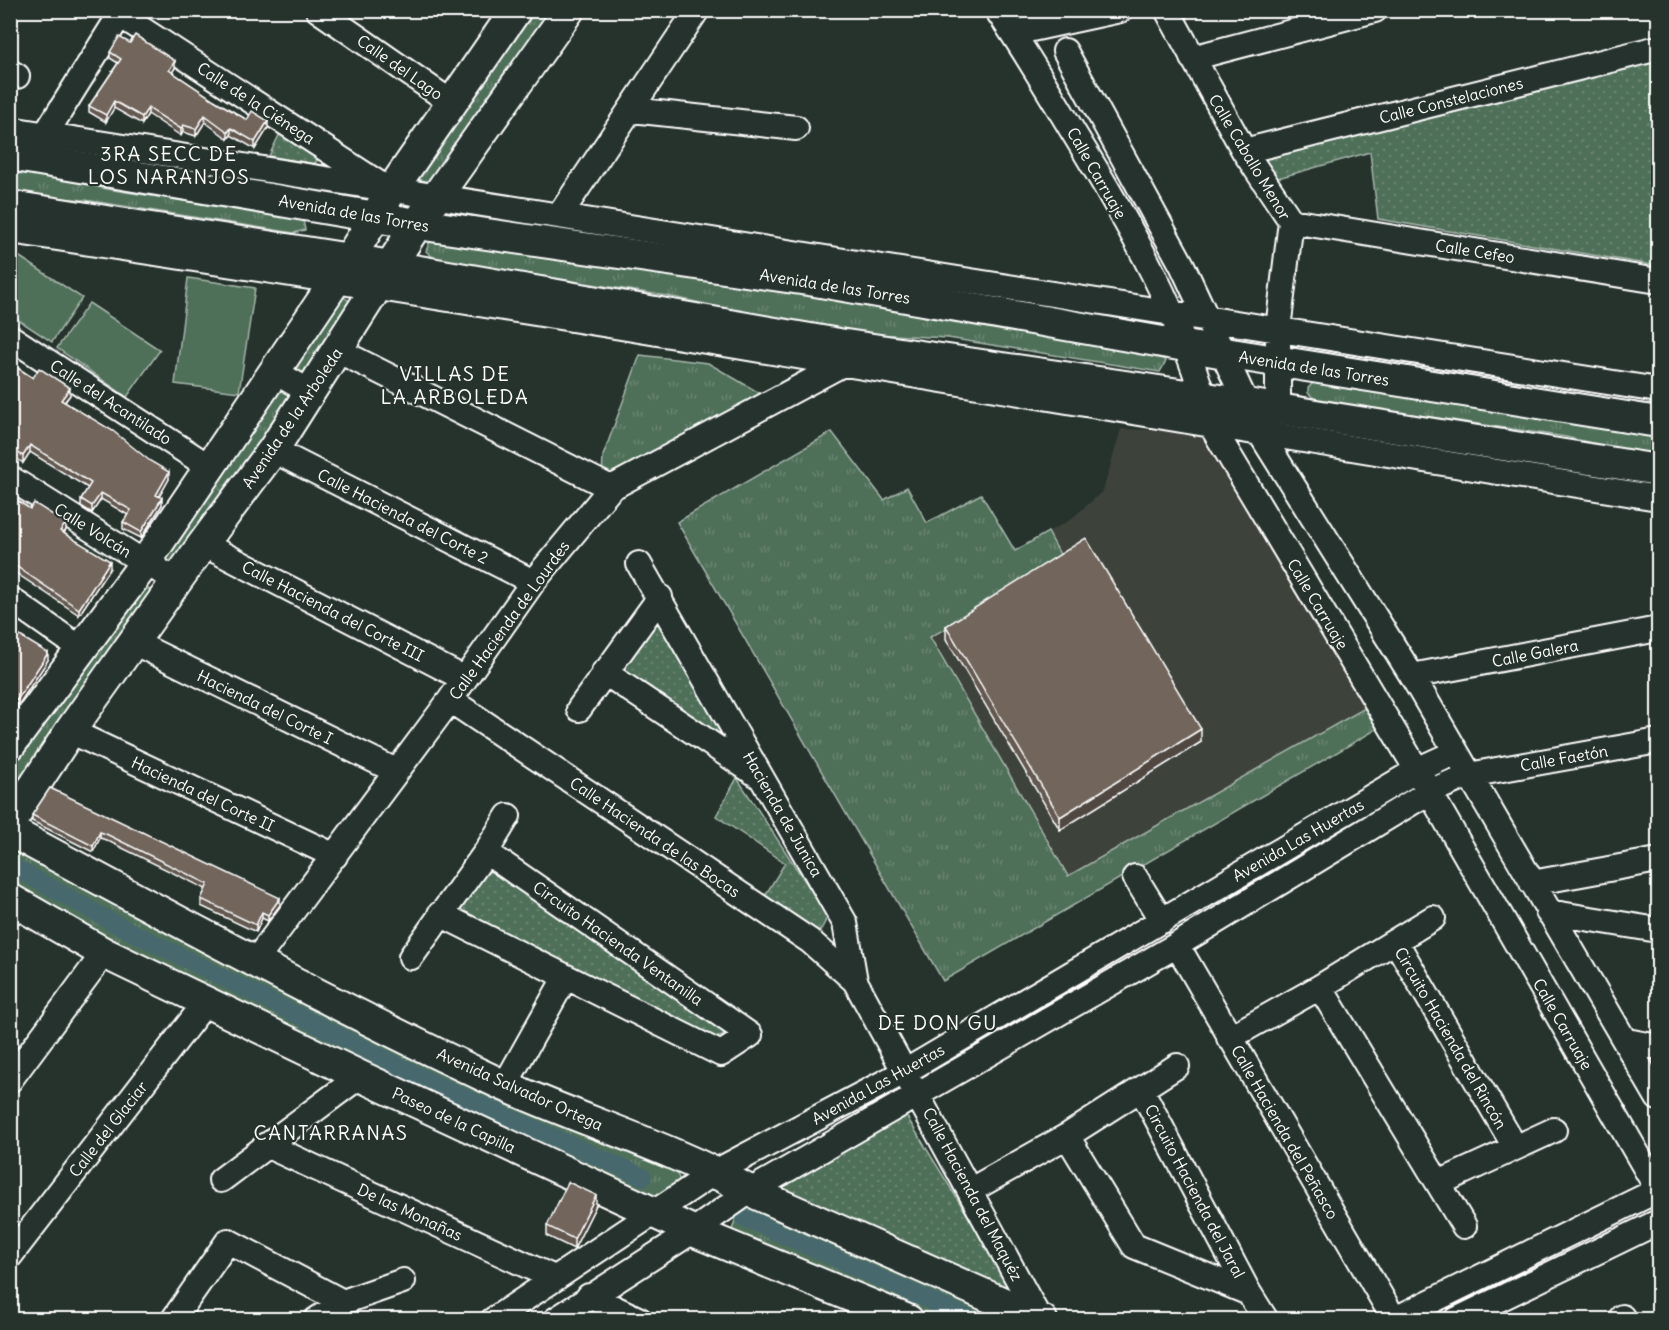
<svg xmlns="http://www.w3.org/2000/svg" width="1669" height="1330" font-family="Delius,sans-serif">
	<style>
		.built { fill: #3d423b }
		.grass { fill: url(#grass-tufts); stroke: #a7b7ac; stroke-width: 1.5 }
		.park { fill: url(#park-dots); stroke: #a7b7ac; stroke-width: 1.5 }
		.pitch { fill: #4f6f59; stroke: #a7b7ac; stroke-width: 1.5 }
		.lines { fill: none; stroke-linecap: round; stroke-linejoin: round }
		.canal { stroke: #47696d; stroke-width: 18 }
		.minor-casing { stroke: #fff; stroke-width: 28 }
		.major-casing { stroke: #fff; stroke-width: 34 }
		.minor { stroke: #26332d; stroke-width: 24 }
		.major { stroke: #26332d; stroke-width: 30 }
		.wall { fill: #62584f; stroke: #fff; stroke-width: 1.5 }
		.shaded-wall { fill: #504740; stroke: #fff; stroke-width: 1.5 }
		.building { fill: #72665c; stroke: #fff; stroke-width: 1.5 }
		.labels { text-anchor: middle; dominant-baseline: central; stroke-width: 4.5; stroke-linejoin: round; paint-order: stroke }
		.street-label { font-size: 16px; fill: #fff; stroke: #26332d }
		.quarter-label { font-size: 20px; letter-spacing: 1.5px; fill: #fff; stroke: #26332d }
	</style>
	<defs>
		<pattern id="grass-tufts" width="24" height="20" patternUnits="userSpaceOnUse" patternTransform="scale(1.5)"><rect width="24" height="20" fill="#4f6f59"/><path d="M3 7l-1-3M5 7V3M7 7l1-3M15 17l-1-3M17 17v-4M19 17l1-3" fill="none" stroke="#698572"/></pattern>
		<pattern id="park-dots" width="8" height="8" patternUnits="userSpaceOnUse" patternTransform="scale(1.5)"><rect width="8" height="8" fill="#4f6f59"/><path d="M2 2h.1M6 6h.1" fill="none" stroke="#698572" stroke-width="1.8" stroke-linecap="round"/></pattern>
	</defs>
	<rect width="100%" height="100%" fill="#26332d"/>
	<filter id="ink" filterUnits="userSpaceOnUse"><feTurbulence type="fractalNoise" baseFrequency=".0167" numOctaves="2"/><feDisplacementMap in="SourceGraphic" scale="12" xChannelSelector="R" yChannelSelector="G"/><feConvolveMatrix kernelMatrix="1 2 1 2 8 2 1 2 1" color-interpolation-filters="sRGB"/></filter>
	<g filter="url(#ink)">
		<path class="built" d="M1121 429 1203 432 1365 708 1068 876 930 637 1003 597 1062 560 1048 532 1070 520 1103 491Z"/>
		<path class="grass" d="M532 11H555L435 185 416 178Z
			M10 167 107 189 295 218 303 220 305 230 294 233 85 200 11 194Z
			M430 241 902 309 948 320 1154 353 1161 355 1166 361 1160 372 948 338 835 332 673 297 435 259 426 251Z
			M338 293 355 305 308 381 285 370Z
			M640 355 708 363 763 395 602 478 603 456Z
			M1317 379 1658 428V459L1566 437 1316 400 1308 393V388Z
			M276 383 297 395 172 570 154 560Z
			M832 432 884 500 907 487 927 523 981 494 1015 551 1048 532 1063 560 1003 597 930 637 1068 876 1365 708 1377 729 943 981 677 522Z
			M139 583 153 592 11 801V769Z
			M10 836 674 1166 680 1181 673 1195 653 1198 222 1003 11 892Z
			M752 1206 1007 1319H925L741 1243 732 1230 738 1210Z"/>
		<path class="park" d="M1658 62V266L1378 219 1370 152 1275 179 1263 160Z
			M280 133 317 156V161L313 164 269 156Z
			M650 610 721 730 723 737 717 744 612 671Z
			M737 778 822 907 827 918 821 930 808 934 761 902 785 863 716 816Z
			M484 863 724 1030 723 1036 707 1040 451 911Z
			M902 1109 1024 1307 766 1189Z"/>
		<path class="pitch" d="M11 251 82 298 52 342 11 315Z
			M188 278 255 288 239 392 175 384Z
			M89 303 160 350 127 397 57 348Z"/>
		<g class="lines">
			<path class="canal" d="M10 865 116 924 439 1086 643 1177
				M743 1217 973 1320"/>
			<defs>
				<path id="minor" d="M318 10 452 103
					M997 10C1024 49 1048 90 1072 130 1129 223 1184 319 1211 425L1417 770 1658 1190
					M1167 10 1244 151 1291 221 1278 329V409L1268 423
					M120 15 384 187
					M1013 33 1120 10
					M1065 51 1182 265 1260 433 1412 676 1658 1098
					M1192 58 1375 10
					M10 72 17 76
					M632 110 796 128
					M10 129 1658 390
					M45 135 123 10
					M1244 151 1658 48
					M559 216 697 10
					M1291 221 1658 281
					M10 231C561 313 1109 410 1658 498
					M10 337 211 468
					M339 351 611 488
					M275 372 310 392
					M273 450 533 582
					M10 478 145 563 177 580
					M203 544 463 678
					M639 564 845 923 855 981 1039 1318
					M10 599 80 648
					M133 642 396 771
					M604 672 759 776
					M1412 676 1658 629
					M450 700 810 941 855 981
					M579 709 660 597
					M70 731 335 856
					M1135 877 1162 921
					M1532 883 1658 860
					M1548 912 1658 930
					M440 914 721 1054 750 1035 486 852
					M1396 942 1515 1147
					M1177 945 1394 1319
					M411 957 486 852 508 816
					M254 963 450 700 533 582 611 488 841 365
					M1320 987 1464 1226
					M1229 1038 1320 987 1433 918
					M1627 1041 1658 1047
					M10 1080 104 953
					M505 1085 565 978
					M1141 1089 1249 1293 1266 1320
					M1067 1136 1134 1246 1249 1293
					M266 1145 554 1278
					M221 1180 360 1076
					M1439 1183 1554 1130
					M971 1190 1067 1136 1177 1066
					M10 1256 206 1002
					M589 1296 640 1320
					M1622 1317 1623 1320
					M173 1320 228 1241 343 1302
					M316 1320 343 1302 403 1281
					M493 1320 715 1172 906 1071 1417 770 1456 752
					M555 1320 693 1231 750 1191 1177 945 1429 792 1469 775 1658 741
					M1393 1320 1658 1190
					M1456 1320 1658 1222"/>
				<path id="major" d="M10 155 417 224 815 281 1225 353 1658 422
					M10 206 350 259 839 344 1247 404 1658 470
					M10 745 145 563 336 280 391 191 516 10
					M10 823 70 731 203 544 273 450 417 224 569 10
					M10 831C173 919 336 1007 503 1085 585 1122 671 1147 750 1191L1042 1320
					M10 899 104 953 360 1076 693 1231 908 1320"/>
			</defs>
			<use href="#minor" class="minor-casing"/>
			<use href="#major" class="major-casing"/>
			<use href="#minor" class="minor"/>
			<use href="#major" class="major"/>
		</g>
		<path class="wall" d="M130 43 175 68 172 72 214 100 247 120 268 128 255 149 231 135 228 139 205 122 196 136 183 132 181 136 148 114 142 124 114 108 106 122 89 112V106L118 63 110 58V52Z
			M10 363 33 378 70 395 65 402 169 479 159 497 162 505 141 538 123 529V522L128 515 101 499 92 513 81 506V499L88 488 30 452 23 463 10 454Z
			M10 496 25 506 66 530 64 533 110 568 79 615 10 569Z
			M946 626 1201 742 1060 830 946 639Z
			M10 630 48 660 17 707 10 702Z
			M50 788 280 905 268 921 262 918 256 932 201 906V899L206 889 106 840 100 838 93 852 32 821V815Z
			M596 1205 574 1249 547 1236V1226Z"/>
		<path class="shaded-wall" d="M175 61V68L169 77V70Z
			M114 101V108L106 122V115Z
			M148 108V114L142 124V117Z
			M205 115V122L196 136V129Z
			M268 121V128L255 149V142Z
			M183 125V132L181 136V129Z
			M231 128V135L228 139V132Z
			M70 388V395L61 406V400Z
			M30 445V452L23 463V456Z
			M169 472V479L156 502V495Z
			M101 493V499L92 513V506Z
			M162 498V505L141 538V532Z
			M66 523V530L60 538V531Z
			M110 561V568L79 615V609Z
			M48 653V660L17 707V700Z
			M1201 729V742L1060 830V817Z
			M100 832V838L93 852V846Z
			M280 898V905L268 921V915Z
			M262 912V918L256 932V925Z
			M596 1195V1205L574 1249V1239Z"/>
		<path class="building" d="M135 35 175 61 169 70 214 100 247 120 252 111 268 121 255 142 231 128 228 132 205 115 196 129 183 125 181 129 148 108 142 117 114 101 106 115 89 106 121 59 110 52 119 37 130 43Z
			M10 363 33 378 39 368 70 388 61 400 113 431 150 461 169 472 156 495 162 498 141 532 123 522 131 510 101 493 92 506 81 499 91 483 30 445 23 456 10 448Z
			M10 496 30 509 34 503 66 523 60 531 110 561 79 609 10 562Z
			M1086 538 1201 729 1060 817 946 626Z
			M10 630 48 653 17 700 10 695Z
			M50 788 280 898 268 915 262 912 256 925 201 899 208 884 106 834 100 832 93 846 32 815Z
			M568 1182 596 1195 574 1239 547 1226Z"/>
	</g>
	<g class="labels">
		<g class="street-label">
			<text transform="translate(400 67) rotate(35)">Calle del Lago</text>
			<text transform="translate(1451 100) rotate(-14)">Calle Constelaciones</text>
			<text transform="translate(256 103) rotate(33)">Calle de la Ciénega</text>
			<text transform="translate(1250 157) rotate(59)">Calle Caballo Menor</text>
			<text transform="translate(1097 173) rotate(60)">Calle Carruaje</text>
			<text transform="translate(354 213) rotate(10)">Avenida de las Torres</text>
			<text transform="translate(1475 251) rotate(9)">Calle Cefeo</text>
			<text transform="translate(835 286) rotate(9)">Avenida de las Torres</text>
			<text transform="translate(1314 368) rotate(9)">Avenida de las Torres</text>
			<text transform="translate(111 402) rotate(33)">Calle del Acantilado</text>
			<text transform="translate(292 418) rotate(-56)">Avenida de la Arboleda</text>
			<text transform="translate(403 516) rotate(27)">Calle Hacienda del Corte 2</text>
			<text transform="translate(93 530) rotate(32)">Calle Volcán</text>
			<text transform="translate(1318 604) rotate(59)">Calle Carruaje</text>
			<text transform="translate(333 611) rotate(27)">Calle Hacienda del Corte III</text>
			<text transform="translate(509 620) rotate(-54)">Calle Hacienda de Lourdes</text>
			<text transform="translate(1535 653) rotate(-11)">Calle Galera</text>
			<text transform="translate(265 707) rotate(26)">Hacienda del Corte I</text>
			<text transform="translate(1564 758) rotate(-10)">Calle Faetón</text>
			<text transform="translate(203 794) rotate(25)">Hacienda del Corte II</text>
			<text transform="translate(783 814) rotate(60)">Hacienda de Junica</text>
			<text transform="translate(655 837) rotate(34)">Calle Hacienda de las Bocas</text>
			<text transform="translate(1298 840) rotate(-30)">Avenida Las Huertas</text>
			<text transform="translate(618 943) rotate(35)">Circuito Hacienda Ventanilla</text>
			<text transform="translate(1563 1024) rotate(60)">Calle Carruaje</text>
			<text transform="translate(1451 1038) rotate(60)">Circuito Hacienda del Rincón</text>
			<text transform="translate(878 1084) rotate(-29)">Avenida Las Huertas</text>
			<text transform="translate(520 1089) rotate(24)">Avenida Salvador Ortega</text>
			<text transform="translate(454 1120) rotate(25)">Paseo de la Capilla</text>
			<text transform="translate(108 1129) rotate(-52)">Calle del Glaciar</text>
			<text transform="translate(1285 1132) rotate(60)">Calle Hacienda del Peñasco</text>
			<text transform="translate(1195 1191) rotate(62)">Circuito Hacienda del Jaral</text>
			<text transform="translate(973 1194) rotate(62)">Calle Hacienda del Maquéz</text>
			<text transform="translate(410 1212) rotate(25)">De las Monañas</text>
		</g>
		<g class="quarter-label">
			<text x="169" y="153">3RA SECC DE<tspan x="169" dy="23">LOS NARANJOS</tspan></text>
			<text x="455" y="373">VILLAS DE<tspan x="455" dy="23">LA ARBOLEDA</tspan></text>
			<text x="938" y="1022">DE DON GU</text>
			<text x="331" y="1132">CANTARRANAS</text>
		</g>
	</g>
	<rect width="1669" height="1330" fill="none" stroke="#26332d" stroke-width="36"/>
	<rect x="18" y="18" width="1633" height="1294" fill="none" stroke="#fff" stroke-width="2" filter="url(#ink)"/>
</svg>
